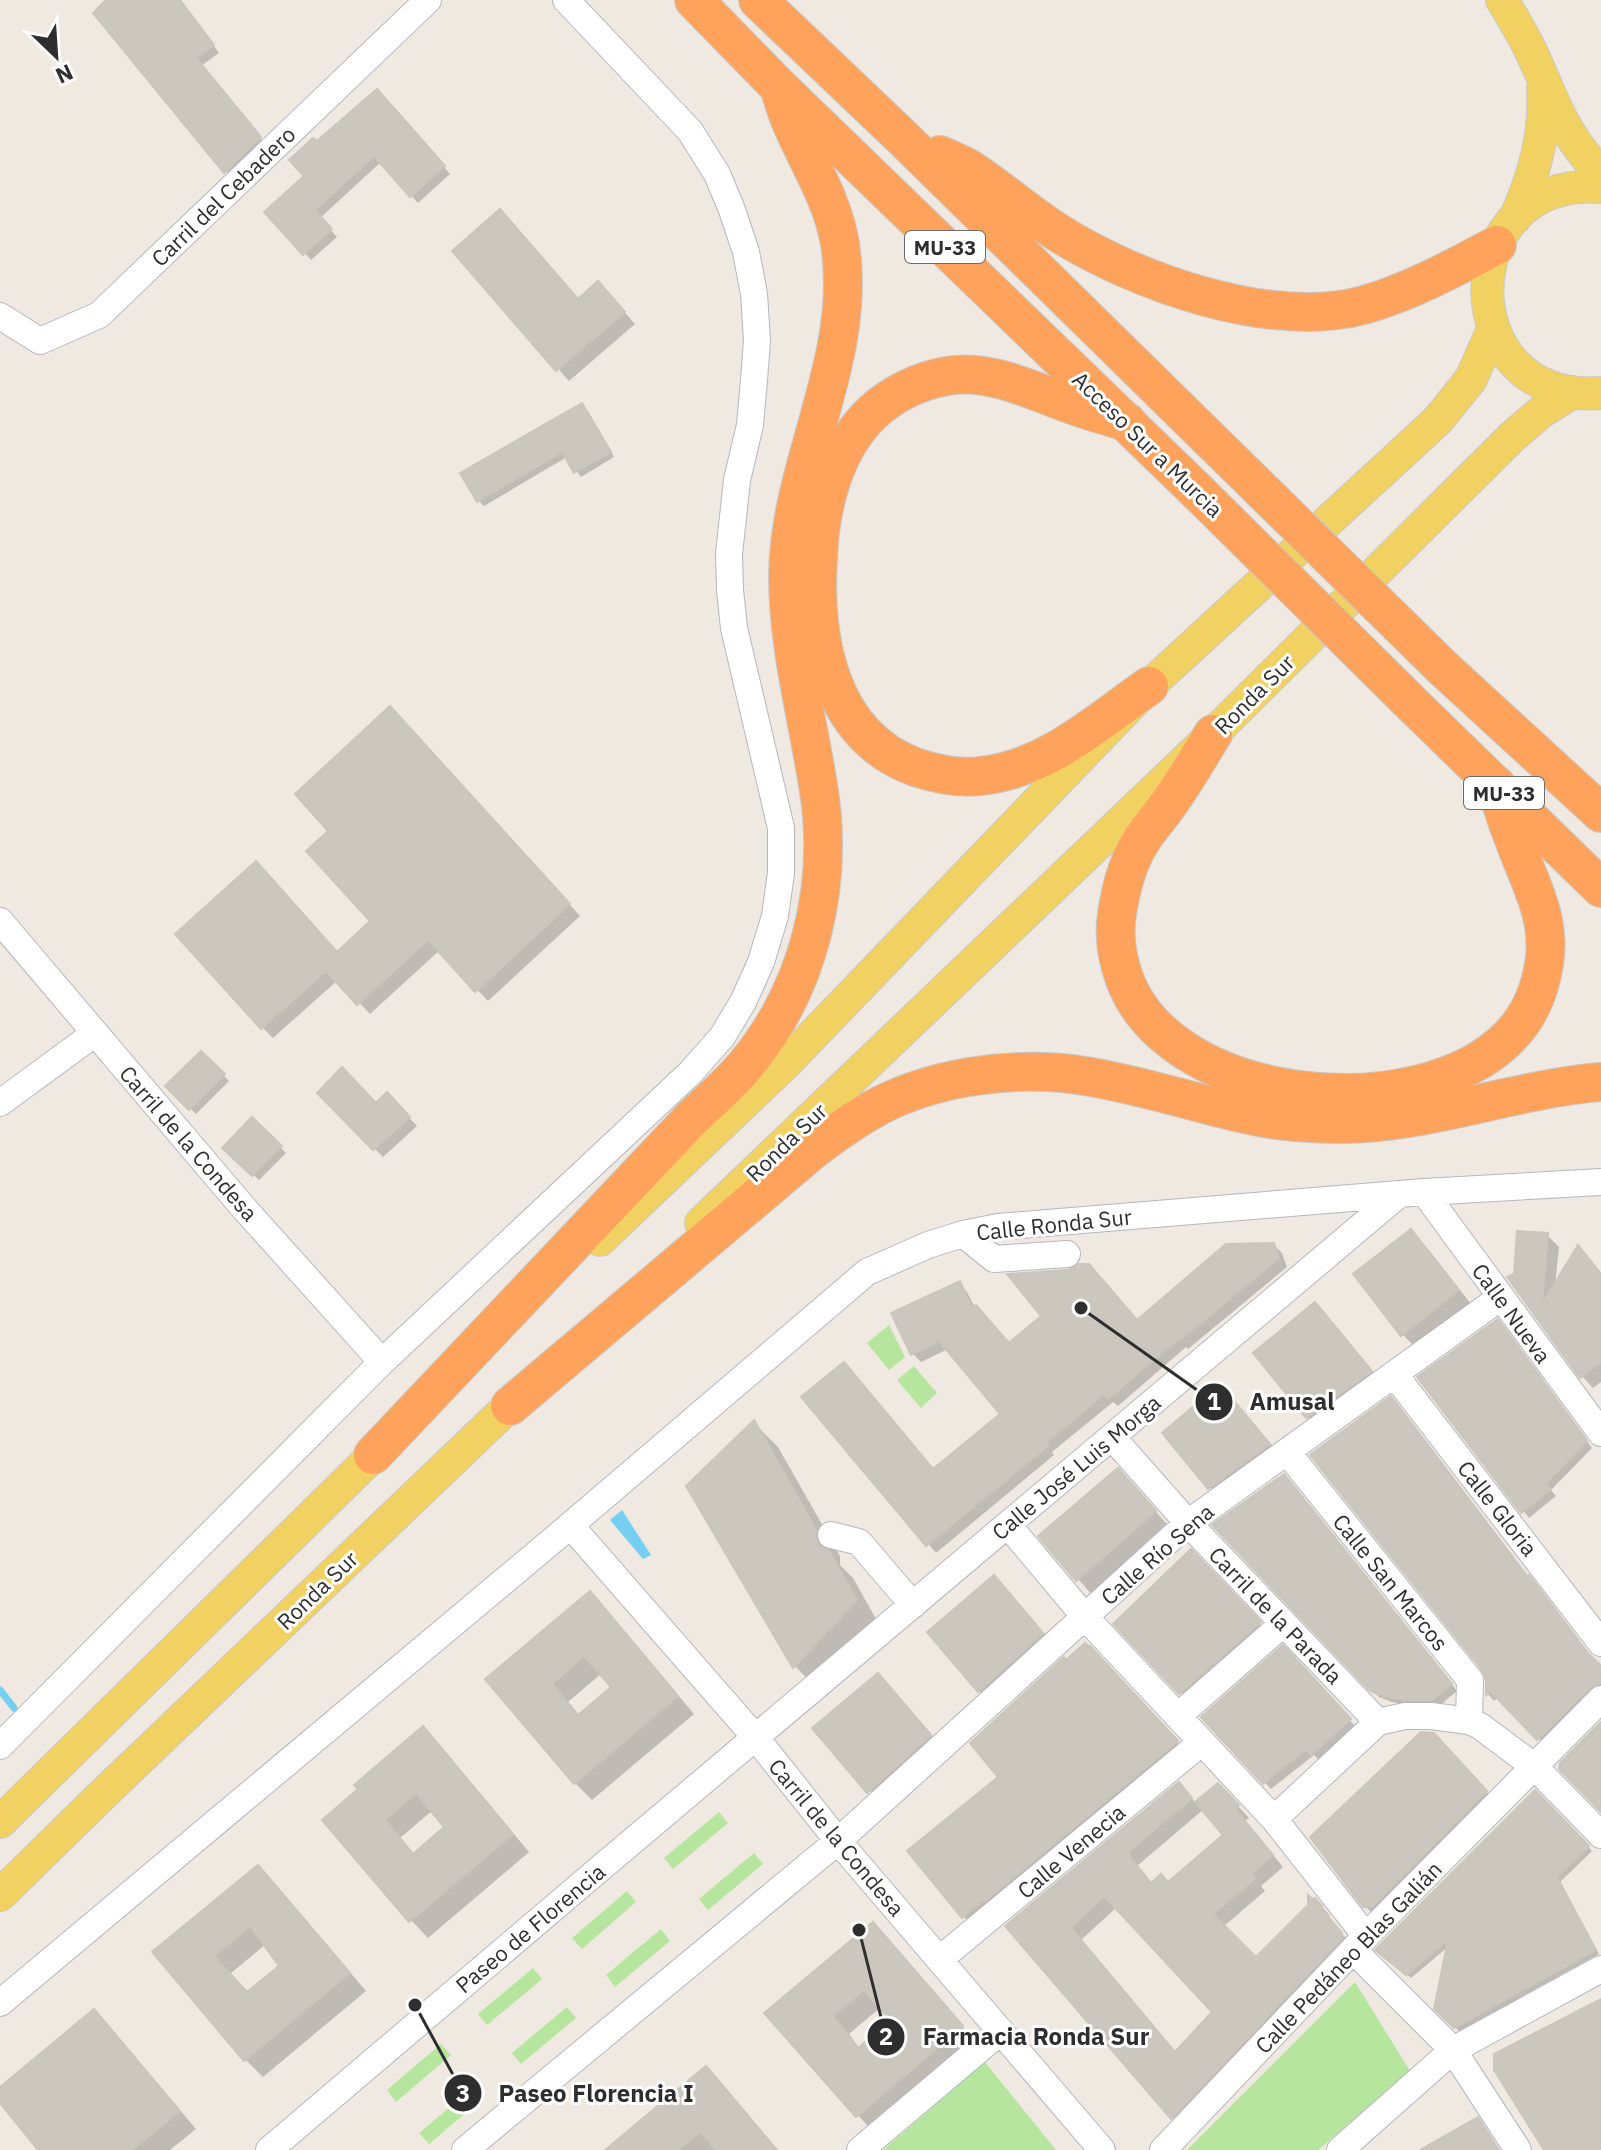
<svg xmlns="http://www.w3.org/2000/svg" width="1601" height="2150" font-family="'IBM Plex Sans',sans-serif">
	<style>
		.green { fill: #b6e59e }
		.water { fill: #75cff0 }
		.shadow { fill: #0003; fill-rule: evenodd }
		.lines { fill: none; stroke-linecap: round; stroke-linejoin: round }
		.stream { stroke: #75cff0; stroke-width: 7 }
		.building { fill: #cbc7bf; stroke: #cbc5ba; stroke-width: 2; fill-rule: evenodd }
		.minor-casing { stroke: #b4b7c1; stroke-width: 28 }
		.major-casing { stroke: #c9c9c9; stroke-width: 34 }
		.highway-casing { stroke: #c9c9c9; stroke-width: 40 }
		.minor { stroke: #fff; stroke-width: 26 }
		.major { stroke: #f2d163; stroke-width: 32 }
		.highway { stroke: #ffa35c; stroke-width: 38 }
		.highway-bridge-casing { stroke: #c9c9c9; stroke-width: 40; stroke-linecap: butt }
		.highway-bridge { stroke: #ffa35c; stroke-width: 38 }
		.labels { text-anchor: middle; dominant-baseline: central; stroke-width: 6; stroke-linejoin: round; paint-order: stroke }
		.shield { fill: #fff; stroke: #6d6d6d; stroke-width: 2 }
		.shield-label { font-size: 20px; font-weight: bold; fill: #2e2e2e }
		.street-label { font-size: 22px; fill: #2e2e2e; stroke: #fff }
		.leader { fill: none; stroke: #2e2e2e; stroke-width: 3 }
		.callout-dot { fill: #2e2e2e; stroke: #fff; stroke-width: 3 }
		.mark-label { font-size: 24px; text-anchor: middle; font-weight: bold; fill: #fff }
		.callout-label { font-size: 24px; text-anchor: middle; font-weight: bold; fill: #2e2e2e; stroke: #fff; stroke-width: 6; stroke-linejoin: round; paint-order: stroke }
	</style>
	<rect width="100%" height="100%" fill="#efe9e1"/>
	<path class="green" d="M889 1325 905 1357 889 1370 867 1343Z
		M914 1366 937 1393 921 1408 897 1380Z
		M719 1812 728 1823 673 1869 664 1858Z
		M754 1853 763 1864 708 1910 699 1899Z
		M627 1891 636 1902 582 1949 572 1938Z
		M661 1929 670 1941 615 1987 606 1975Z
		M533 1968 542 1979 487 2025 478 2014Z
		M1355 1982 1410 2071 1318 2150H1187Z
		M567 2007 576 2018 521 2064 512 2053Z
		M441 2044 451 2055 396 2102 387 2090Z
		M985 2062 1056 2150H883Z
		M474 2087 483 2098 429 2144 419 2133Z"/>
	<path class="water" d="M622 1510 651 1555 643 1559 610 1520Z"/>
	<path class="shadow" d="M109 0H180L219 53 201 66 267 146 233 179 96 14Z
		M384 99 450 174 418 203 381 162 320 218 337 237 311 260 305 253 317 144Z
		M454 251 578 301 609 295 635 324 569 381Z
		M581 405 587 410 614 457 581 477 567 457 484 506 479 501Z
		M401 719 580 916 488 1001 440 950 370 1014 338 980 273 1038 262 1027 373 921Z
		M201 1053 229 1081 196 1114 168 1086Z
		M320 1093 376 1106 387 1095 417 1126 383 1157Z
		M252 1120 286 1153 259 1180 225 1148Z
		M1410 1231 1428 1249 1474 1308 1419 1351 1402 1334Z
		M1547 1235 1559 1247 1555 1286 1579 1248 1601 1273V1382L1593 1388 1582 1376 1516 1276Z
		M1274 1245 1282 1253 1287 1267 1188 1349 1186 1347 1118 1406 1113 1402 1052 1452 1054 1455 936 1553 804 1397 934 1471 1002 1414 948 1349 921 1362 912 1353 959 1283 967 1292 975 1308 1010 1345 1138 1322Z
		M1315 1305 1332 1322 1387 1389 1324 1434 1307 1417Z
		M1504 1328 1592 1448 1551 1490 1556 1496 1529 1518 1420 1378Z
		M1220 1387 1237 1404 1286 1462 1227 1505 1210 1487Z
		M754 1423 778 1447 840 1556V1565L853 1578 880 1626 819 1691 795 1666 689 1486Z
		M1290 1483 1457 1691 1439 1706H1411L1392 1702 1379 1697 1215 1526Z
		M1135 1488 1172 1530 1094 1597 1041 1537Z
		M1191 1552 1267 1632 1189 1701 1116 1624Z
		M994 1578 1011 1595 1059 1651 996 1708 979 1691 930 1632Z
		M1528 1578 1591 1657 1601 1667V1692L1546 1746 1498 1697 1494 1701 1488 1694V1680Z
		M590 1594 607 1611 694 1714 592 1800 575 1783 487 1679ZM602 1673 614 1688 580 1716 568 1702Z
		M1283 1648 1356 1727 1319 1760 1314 1755 1271 1789 1204 1717Z
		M1101 1659 1187 1753 974 1927 963 1916 1001 1777Z
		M877 1675 895 1692 946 1754 886 1808 815 1728Z
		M422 1729 440 1746 529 1852 428 1938 411 1920 361 1789ZM433 1810 447 1827 414 1855 400 1838Z
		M1445 1747 1497 1803 1377 1918 1365 1906Z
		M1218 1785 1249 1818 1245 1821 1283 1867 1261 1886 1265 1891 1223 1927 1256 1960 1315 1900 1327 1912 1330 1916H1326L1353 1946 1183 2129 1008 1926 1190 1796 1196 1804ZM1204 1809 1226 1835 1169 1884 1152 1885 1137 1866ZM1117 1907 1214 2012 1176 2054 1081 1940Z
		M1535 1793 1592 1851 1560 1882 1599 1954 1459 2031 1436 2008 1449 1946 1411 1978 1378 1950Z
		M258 1867 275 1884 366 1991 263 2077 246 2060 155 1953ZM266 1944 282 1966 248 1994 230 1974Z
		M890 1942 978 2045 874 2133 767 2014ZM881 2007 893 2021 860 2049 849 2034Z
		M94 2012 111 2029 196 2129 170 2150H41L0 2100V2089Z
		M706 2068 723 2085 777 2150H608Z"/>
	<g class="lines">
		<path class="stream" d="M0 1690 14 1708"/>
	</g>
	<path class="building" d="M106 0H180L214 45 196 58 261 137 224 173 93 13Z
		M377 89 445 166 410 197 374 156 315 210 332 229 303 255 264 212 304 176 289 160 313 138 317 141Z
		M500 209 578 299 598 281 625 312 556 371 452 251Z
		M582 403 611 452 574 473 562 452 477 502 460 473Z
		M390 706 570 904 475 992 428 940 357 1005 326 971 261 1029 175 934 256 861 337 952 370 921 306 851 328 831 295 794Z
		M201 1051 225 1074 189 1110 165 1086Z
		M342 1067 376 1103 387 1092 410 1117 373 1150 317 1093Z
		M252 1117 282 1146 252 1176 222 1148Z
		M1411 1229 1459 1290 1401 1336 1353 1274Z
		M1517 1231 1548 1233 1542 1304 1578 1245 1601 1274V1362L1580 1378 1507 1277 1514 1274Z
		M1274 1243 1279 1258 1178 1342 1177 1340 1108 1399 1104 1394 1046 1443 1048 1446 926 1546 801 1397 844 1362 933 1469 1000 1414 939 1341 911 1355 891 1313 960 1281 972 1308 976 1305 1009 1343 1041 1316 1007 1274 1068 1270 1079 1264H1089L1137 1320 1226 1244Z
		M1315 1302 1372 1371 1306 1418 1253 1353Z
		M1498 1319 1587 1441 1546 1483 1551 1489 1521 1513 1417 1377Z
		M1220 1384 1270 1444 1208 1489 1162 1433Z
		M1391 1396 1527 1576 1529 1575 1588 1653 1601 1666V1683L1590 1688 1537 1740 1490 1691 1486 1695V1680L1482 1670 1310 1455Z
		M754 1420 816 1529V1540L820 1547 829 1551 857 1600 793 1668 686 1486Z
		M1118 1468 1156 1511 1076 1581 1038 1536Z
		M1284 1474 1452 1684 1432 1700H1403L1383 1696 1370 1691 1212 1525Z
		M1191 1549 1261 1622 1179 1694 1113 1624Z
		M994 1575 1043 1633 978 1692 927 1632Z
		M590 1591 678 1696 574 1784 485 1679ZM584 1656 611 1687 578 1715 552 1684Z
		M1085 1643 1089 1647 1090 1646 1178 1741 985 1901 983 1900 962 1918 907 1851 998 1777 970 1743 1064 1657 1066 1660Z
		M1283 1645 1351 1719 1311 1755 1306 1749 1263 1784 1201 1717Z
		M878 1673 931 1735 867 1793 812 1728Z
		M1601 1722V1812L1559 1769 1560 1763Z
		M423 1726 513 1834 409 1922 322 1820 358 1789 354 1785ZM416 1793 444 1827 413 1854 385 1820Z
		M1421 1732 1434 1733 1487 1791 1372 1907H1363L1310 1837Z
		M1179 1782 1192 1798 1127 1853 1151 1883 1161 1874 1168 1882 1223 1835 1195 1802 1218 1783 1239 1805 1235 1809 1273 1855 1251 1874 1256 1878 1213 1914 1256 1957 1308 1905V1895L1313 1900 1315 1898 1322 1906 1318 1905 1342 1933V1938L1171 2119 1005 1926ZM1104 1896 1212 2012 1175 2052 1071 1928Z
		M1535 1790 1589 1846 1557 1877 1596 1950 1454 2028 1434 2009 1448 1940 1406 1975 1375 1950Z
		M258 1865 350 1973 244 2061 152 1952ZM250 1926 279 1966 247 1992 214 1956Z
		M873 1922 963 2026 856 2117 764 2013ZM864 1990 890 2020 858 2048 833 2016Z
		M1601 1999V2150H1544L1494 2070V2054Z
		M94 2009 180 2111 132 2150H38L0 2103V2087Z
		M706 2066 777 2150H716L700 2132 678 2150H605Z
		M1478 2117 1499 2150H1420Z"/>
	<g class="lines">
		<defs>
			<path id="minor" d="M0 316 40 341 99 315 428 0
				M0 921 242 1206 382 1362
				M0 1103 94 1034
				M1424 1192 1601 1433
				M963 1234 994 1259 1067 1254
				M1394 1374 1601 1643
				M1112 1437 1188 1523 1378 1722
				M1287 1452 1470 1680 1469 1721
				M570 1525 756 1738 838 1841 1102 2150
				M1008 1525 1085 1617 1274 1819 1366 1936
				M831 1535 859 1542 913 1605
				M1178 1716 1284 1623
				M0 1746 382 1362 690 1073 722 1037 743 1002 761 962 775 916 781 873V828L734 628 730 590 729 554 737 480 750 425 754 380 757 340 754 294 746 252 732 210 717 174 690 131 566 0
				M1274 1819 1378 1722 1405 1716H1431L1469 1721 1480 1726 1535 1767 1601 1835
				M1353 1950 1453 2050 1518 2150
				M940 1959 1202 1742
				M0 2003 553 1540 867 1272 928 1245 963 1234 998 1227 1424 1192 1601 1182
				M269 2150 603 1866 1397 1196
				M465 2150 838 1841 1188 1523 1501 1297
				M860 2150 1001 2031
				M1163 2150 1366 1936 1601 1699
				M1340 2150 1453 2050 1601 1969"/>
			<path id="major" d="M1502 0C1514 20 1526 39 1535 60 1555 105 1565 137 1601 173
				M1601 187C1450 176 1449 405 1601 393
				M1515 218C1534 177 1546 135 1543 89
				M701 1223 1213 734 1513 436 1541 412 1573 392
				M600 1240 786 1063 1149 686 1438 420 1471 379 1493 329
				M0 1822 389 1440
				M0 1895 99 1798 526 1390"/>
			<path id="highway" d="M694 0 779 87 1198 492
				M758 0 905 140 1235 464
				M940 155C949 159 959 163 968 168 998 187 1026 212 1057 232 1136 282 1270 330 1364 305 1410 292 1454 268 1497 245
				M1127 422C1110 417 1092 412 1075 406 1035 392 990 368 947 376 919 381 892 394 872 413 834 449 820 507 818 558 813 638 829 735 915 767 936 774 958 779 980 776 1045 770 1098 722 1149 686
				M1443 668 1601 813
				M1407 699 1601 888
				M1213 734C1198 758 1184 783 1167 806 1160 816 1152 825 1145 835 1129 857 1121 887 1117 914 1114 932 1116 950 1121 968 1159 1107 1421 1131 1511 1035 1529 1016 1540 990 1544 964 1552 917 1528 880 1513 837 1506 820 1501 802 1496 785
				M510 1406 813 1150C834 1134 855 1119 879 1106 933 1078 1002 1068 1062 1073 1094 1076 1127 1084 1158 1092 1195 1101 1233 1113 1270 1119 1294 1123 1319 1124 1343 1124 1431 1123 1514 1089 1601 1082
				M373 1455 691 1119C708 1102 728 1086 743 1068 809 991 835 885 818 785 807 716 788 646 788 576 789 462 858 359 840 244 833 201 810 166 793 127 787 114 783 100 779 87"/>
		</defs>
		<use href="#minor" class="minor-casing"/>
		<use href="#major" class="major-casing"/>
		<use href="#highway" class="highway-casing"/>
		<use href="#minor" class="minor"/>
		<use href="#major" class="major"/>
		<use href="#highway" class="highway"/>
		<defs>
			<path id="highway-bridge" d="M1235 464 1443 668
				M1198 492 1407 699"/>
		</defs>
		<use href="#highway-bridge" class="highway-bridge-casing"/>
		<use href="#highway-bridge" class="highway-bridge"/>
	</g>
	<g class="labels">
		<g class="shield">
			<rect x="905" y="231" width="80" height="32" rx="6"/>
			<rect x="1464" y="777" width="80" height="32" rx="6"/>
		</g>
		<g class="shield-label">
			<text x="945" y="247">MU-33</text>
			<text x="1504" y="793">MU-33</text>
		</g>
		<g class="street-label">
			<text transform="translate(223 196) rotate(-44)">Carril del Cebadero</text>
			<text transform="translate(1148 444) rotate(44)">Acceso Sur a Murcia</text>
			<text transform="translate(1254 694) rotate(-45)">Ronda Sur</text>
			<text transform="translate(786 1142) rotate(-44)">Ronda Sur</text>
			<text transform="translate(189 1143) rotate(49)">Carril de la Condesa</text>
			<text transform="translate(1054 1224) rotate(-6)">Calle Ronda Sur</text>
			<text transform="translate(1512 1313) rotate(54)">Calle Nueva</text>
			<text transform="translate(1076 1467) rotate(-40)">Calle José Luis Morga</text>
			<text transform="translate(1498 1508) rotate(52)">Calle Gloria</text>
			<text transform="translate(1157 1554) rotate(-41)">Calle Río Sena</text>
			<text transform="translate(1391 1582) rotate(51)">Calle San Marcos</text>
			<text transform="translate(317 1590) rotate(-44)">Ronda Sur</text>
			<text transform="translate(1276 1615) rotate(46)">Carril de la Parada</text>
			<text transform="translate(837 1837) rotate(50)">Carril de la Condesa</text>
			<text transform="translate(1071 1851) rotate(-40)">Calle Venecia</text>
			<text transform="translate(530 1928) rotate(-40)">Paseo de Florencia</text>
			<text transform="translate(1348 1957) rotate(-46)">Calle Pedáneo Blas Galián</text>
		</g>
	</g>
	<path class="leader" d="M1081 1308L1214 1402M859 1930L886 2037M415 2005L463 2093"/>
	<g class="callout-dot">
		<circle cx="1081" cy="1308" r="8"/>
		<circle cx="859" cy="1930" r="8"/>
		<circle cx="415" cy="2005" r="8"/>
		<circle cx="1214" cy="1402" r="20"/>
		<circle cx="886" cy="2037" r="20"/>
		<circle cx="463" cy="2093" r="20"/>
	</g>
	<g class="mark-label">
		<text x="1214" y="1410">1</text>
		<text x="886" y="2045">2</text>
		<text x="463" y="2102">3</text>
	</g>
	<g class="callout-label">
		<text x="1292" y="1410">Amusal</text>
		<text x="1036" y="2045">Farmacia Ronda Sur</text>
		<text x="596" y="2102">Paseo Florencia I</text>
	</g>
	<g transform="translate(56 56) rotate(155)" stroke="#ffffff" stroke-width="6" paint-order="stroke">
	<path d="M0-6L14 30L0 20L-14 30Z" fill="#2e2e2e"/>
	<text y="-12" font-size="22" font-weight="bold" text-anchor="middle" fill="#2e2e2e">N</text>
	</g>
</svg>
